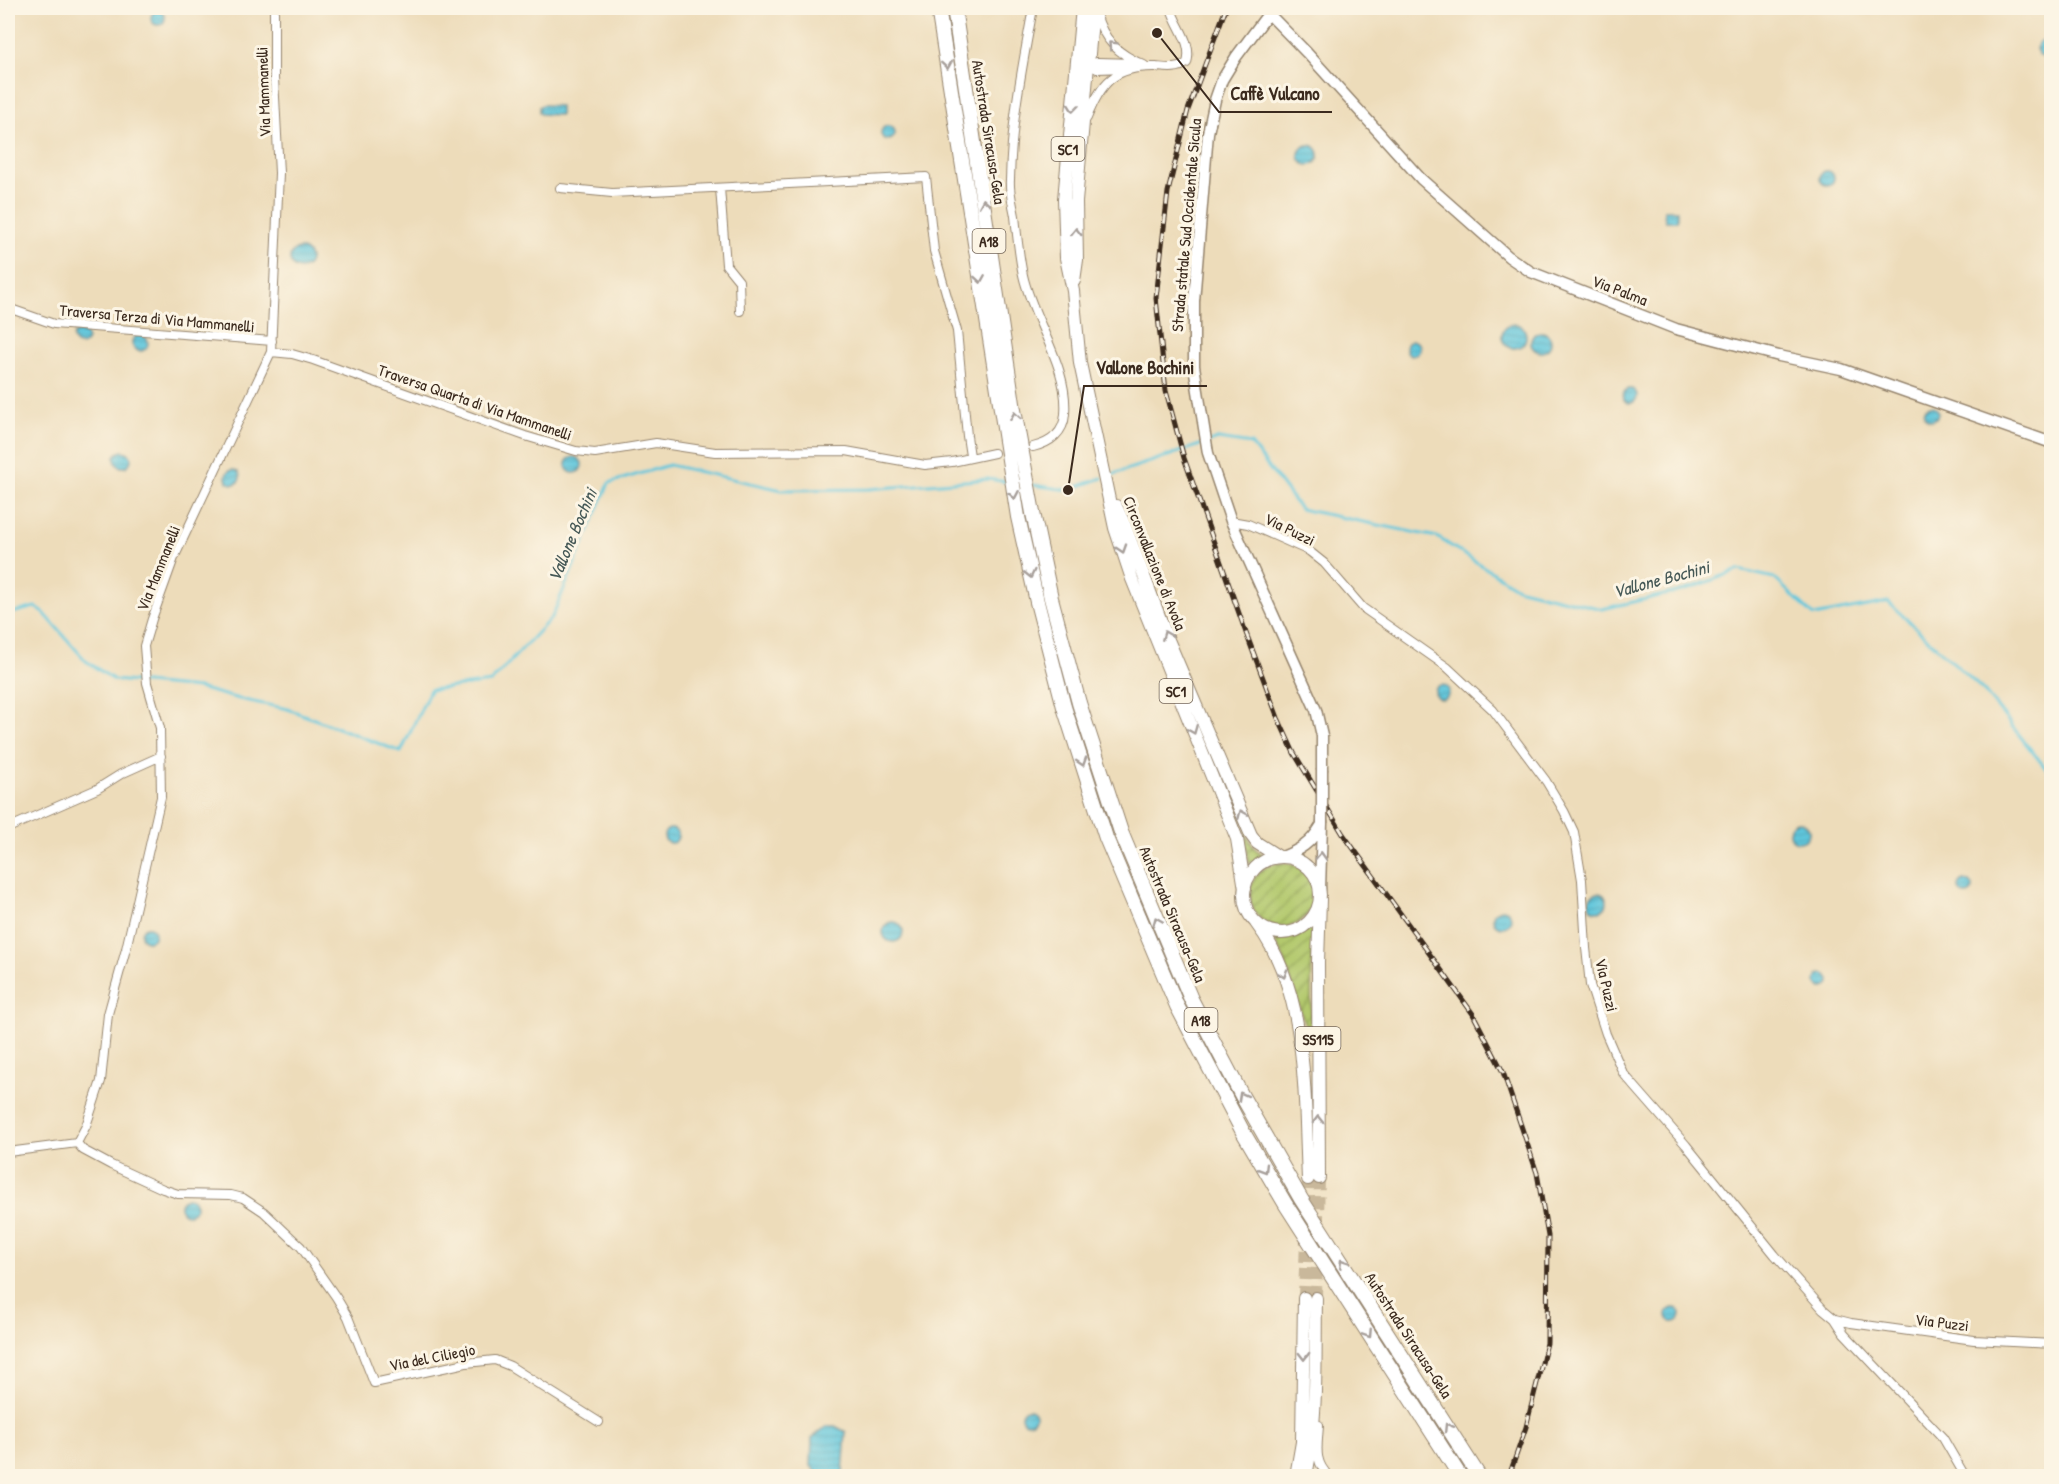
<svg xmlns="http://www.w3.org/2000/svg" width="2059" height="1484" font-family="'Patrick Hand',sans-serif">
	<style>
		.garden { fill: url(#garden-furrows); stroke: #777a46; stroke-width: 1.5 }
		.water { fill: url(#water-rules); stroke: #4d787d; stroke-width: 1.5 }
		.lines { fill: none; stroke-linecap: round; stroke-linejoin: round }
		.stream { stroke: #5fc6dc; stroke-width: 3 }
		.primary-tunnel { stroke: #c9b89b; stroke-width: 12; stroke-dasharray: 12 6; stroke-linecap: butt }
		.street-casing { stroke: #94836c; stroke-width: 10 }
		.secondary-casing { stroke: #94836c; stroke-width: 13 }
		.primary-casing { stroke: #94836c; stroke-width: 14 }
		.highway-casing { stroke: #94836c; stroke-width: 16 }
		.street { stroke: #fff; stroke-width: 8 }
		.secondary { stroke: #fff; stroke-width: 10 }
		.primary { stroke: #fff; stroke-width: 12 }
		.highway { stroke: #fff; stroke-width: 14 }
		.rail-casing { stroke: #3b2a1e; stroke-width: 5 }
		.rail { stroke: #fcf5e5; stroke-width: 3; stroke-dasharray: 9; stroke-linecap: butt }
		.secondary-bridge-casing { stroke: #94836c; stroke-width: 13; stroke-linecap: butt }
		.secondary-bridge { stroke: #fff; stroke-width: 10 }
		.oneway { stroke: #a79f9a }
		.labels { text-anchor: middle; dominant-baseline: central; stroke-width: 6; stroke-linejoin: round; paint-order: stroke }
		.shield { fill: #fcf5e5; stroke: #75675a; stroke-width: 1.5 }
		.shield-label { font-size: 15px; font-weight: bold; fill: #3b2a1e }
		.street-label { font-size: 16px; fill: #3b2a1e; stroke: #fcf5e5 }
		.water-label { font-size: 18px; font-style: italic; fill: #465957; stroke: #fcf5e5 }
		.leader { fill: none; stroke: #3b2a1e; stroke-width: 2 }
		.callout-dot { fill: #3b2a1e; stroke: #fcf5e5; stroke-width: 2 }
		.callout-label { font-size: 18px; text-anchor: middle; font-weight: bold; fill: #3b2a1e; stroke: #fcf5e5; stroke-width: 6; stroke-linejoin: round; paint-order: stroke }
	</style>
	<defs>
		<pattern id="garden-furrows" width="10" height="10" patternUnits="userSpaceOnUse" patternTransform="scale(1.5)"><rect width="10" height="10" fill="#b3c96d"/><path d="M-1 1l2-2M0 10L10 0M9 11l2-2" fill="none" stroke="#93a359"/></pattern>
		<pattern id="water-rules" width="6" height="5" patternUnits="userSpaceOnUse" patternTransform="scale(1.5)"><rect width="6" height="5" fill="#5fc6dc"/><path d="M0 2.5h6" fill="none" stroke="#53aabc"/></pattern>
	</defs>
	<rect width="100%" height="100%" fill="#fcf5e5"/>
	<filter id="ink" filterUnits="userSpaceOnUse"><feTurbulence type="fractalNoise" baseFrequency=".0167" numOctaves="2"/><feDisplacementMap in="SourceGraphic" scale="12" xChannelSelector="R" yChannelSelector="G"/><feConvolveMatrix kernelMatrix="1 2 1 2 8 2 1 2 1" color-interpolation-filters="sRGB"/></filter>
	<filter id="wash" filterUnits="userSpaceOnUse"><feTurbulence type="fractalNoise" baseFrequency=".008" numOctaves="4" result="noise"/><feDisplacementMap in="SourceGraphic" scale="24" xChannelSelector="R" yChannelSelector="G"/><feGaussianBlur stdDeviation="1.35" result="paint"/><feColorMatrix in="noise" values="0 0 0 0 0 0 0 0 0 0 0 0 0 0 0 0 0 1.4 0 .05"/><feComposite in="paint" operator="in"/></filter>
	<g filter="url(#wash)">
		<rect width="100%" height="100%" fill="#eddcba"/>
		<path class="garden" d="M1244 831 1254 848 1263 855 1249 864Z
			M1250 895a32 32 0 1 1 64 0a32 32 0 1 1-64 0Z
			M1312 927 1311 1023 1307 1027 1305 1025 1284 959 1274 939 1294 937Z"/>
		<path class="water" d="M151 18a7 7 0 1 1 14 0a7 7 0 1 1-14 0Z
			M2049 39 2051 41V56L2044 58 2039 55 2036 49 2039 42Z
			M542 105 560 106V115L541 114 539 112V107Z
			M881 133a7 7 0 1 1 14 0a7 7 0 1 1-14 0Z
			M1299 155a10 10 0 1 1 20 0a10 10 0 1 1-20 0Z
			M1820 178a7 7 0 1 1 14 0a7 7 0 1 1-14 0Z
			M1664 210H1677V221H1665Z
			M290 259a10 10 0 1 1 20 0a10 10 0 1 1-20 0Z
			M1502 336a12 12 0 1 1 24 0a12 12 0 1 1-24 0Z
			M73 338a7 7 0 1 1 14 0a7 7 0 1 1-14 0Z
			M1531 342a10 10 0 1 1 20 0a10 10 0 1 1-20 0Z
			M132 343a8 8 0 1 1 16 0a8 8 0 1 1-16 0Z
			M1406 348a7 7 0 1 1 14 0a7 7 0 1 1-14 0Z
			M1623 396a7 7 0 1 1 14 0a7 7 0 1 1-14 0Z
			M1924 413a7 7 0 1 1 14 0a7 7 0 1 1-14 0Z
			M115 459a8 8 0 1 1 16 0a8 8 0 1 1-16 0Z
			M566 465a8 8 0 1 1 16 0a8 8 0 1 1-16 0Z
			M226 477a7 7 0 1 1 14 0a7 7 0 1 1-14 0Z
			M1435 692a7 7 0 1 1 14 0a7 7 0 1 1-14 0Z
			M1789 832a10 10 0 1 1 20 0a10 10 0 1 1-20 0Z
			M664 836a7 7 0 1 1 14 0a7 7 0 1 1-14 0Z
			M1959 888a7 7 0 1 1 14 0a7 7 0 1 1-14 0Z
			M1589 902a9 9 0 1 1 18 0a9 9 0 1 1-18 0Z
			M1493 918a9 9 0 1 1 18 0a9 9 0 1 1-18 0Z
			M883 932a10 10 0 1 1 20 0a10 10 0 1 1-20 0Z
			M141 934a7 7 0 1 1 14 0a7 7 0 1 1-14 0Z
			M1816 981a7 7 0 1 1 14 0a7 7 0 1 1-14 0Z
			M180 1206a8 8 0 1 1 16 0a8 8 0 1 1-16 0Z
			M1667 1315a7 7 0 1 1 14 0a7 7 0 1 1-14 0Z
			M1021 1416a7 7 0 1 1 14 0a7 7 0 1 1-14 0Z
			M827 1426H835L846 1432 843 1473 839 1476H820L811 1466 812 1438Z"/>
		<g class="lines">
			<path class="stream" d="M1108 476 1218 439 1251 444 1300 509 1437 537 1517 588 1602 609 1686 590 1739 570 1774 578 1814 616 1888 602 1983 690 2052 776
				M1033 485 1068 490 1102 478
				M8 614 35 607 44 613 86 661 114 680 198 688 239 699 288 709 401 752 430 690 491 682 552 617 609 483 669 465 782 490 869 489 988 479 1008 482"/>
		</g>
	</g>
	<g filter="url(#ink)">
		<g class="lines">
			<path class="primary-tunnel" d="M1304 1298 1308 1179
				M1316 1298 1319 1178"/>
			<defs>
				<path id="street" d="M1096 13C1103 40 1118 54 1144 65
					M1088 64 1097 69 1126 68
					M1085 67 1097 62 1138 63
					M1087 118C1101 82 1115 66 1156 67 1167 68 1177 70 1187 63 1193 42 1176 27 1171 8
					M560 188 612 193 926 177 934 251 957 331 967 436 970 456
					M720 188 726 265 739 281 740 311
					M8 308 54 324 272 341
					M271 352 292 354 313 360 525 436 576 451 595 453 656 443 715 452 846 451 925 465 952 462 994 453
					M1033 447C1050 443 1064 433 1065 414 1069 366 1033 321 1023 275 1019 256 1017 236 1015 216 1013 204 1009 192 1010 180 1011 122 1023 64 1033 8
					M1231 521 1248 524 1309 551 1324 563 1363 608 1447 667 1493 710 1546 781 1564 811 1574 832 1582 880 1586 948 1590 985 1606 1034 1623 1073 1686 1145 1775 1255 1823 1309 1835 1319 1851 1323 1974 1340 2052 1344
					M8 828 97 789 121 774 161 756
					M77 1143 86 1126 101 1081 108 1014 126 949 161 797 160 728 147 683 144 646 152 619 174 558 271 352 279 173 274 78V8
					M77 1143 83 1150 111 1165 163 1189 178 1194 231 1195 243 1198 264 1212 301 1247 336 1297 348 1317 374 1383 466 1363 495 1360 510 1366 599 1422
					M8 1152 77 1143
					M1835 1319 1844 1333 1943 1438 1965 1476
					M1319 1425C1318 1446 1313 1461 1329 1476"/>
				<path id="secondary" d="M1271 10 1236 57 1222 80 1215 100 1208 133 1194 301V366L1208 453 1231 521 1316 710 1322 736V769
					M1268 13 1307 53 1421 179 1509 257 1531 272 1676 329 1779 356 1841 369 2052 443
					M1282 857C1300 850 1311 843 1321 826
					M1320 889 1322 823"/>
				<path id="primary" d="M1082 8 1064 199 1066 258 1073 291 1080 363 1115 528 1132 579 1237 839 1245 889
					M1074 281 1077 260 1076 202 1093 8
					M1116 506 1125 525 1166 635 1251 835 1257 843 1279 857
					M1244 895a38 38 0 1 1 76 0a38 38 0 1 1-76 0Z
					M1256 923C1309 991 1304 1097 1308 1179
					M1319 1178 1318 962 1320 899
					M1296 1476 1302 1442 1304 1298
					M1306 1476C1318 1419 1315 1357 1316 1298"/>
				<path id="highway" d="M938 8 1018 517 1037 602 1064 707 1106 838 1177 1006 1243 1132 1286 1205 1460 1476
					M954 8 1014 410 1033 513 1051 598 1079 703 1121 832 1191 999 1242 1096 1301 1199 1479 1476"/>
			</defs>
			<use href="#street" class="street-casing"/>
			<use href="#secondary" class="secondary-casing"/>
			<use href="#primary" class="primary-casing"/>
			<use href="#highway" class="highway-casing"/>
			<use href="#street" class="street"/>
			<use href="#secondary" class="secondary"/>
			<use href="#primary" class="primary"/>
			<use href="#highway" class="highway"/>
			<defs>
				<path id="rail" d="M1226 8 1188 110 1168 192 1156 298 1166 391 1184 458 1246 633 1278 718 1294 753 1343 834 1473 1014 1503 1072 1537 1173 1548 1236 1547 1343 1526 1427 1509 1476"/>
			</defs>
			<use href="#rail" class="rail-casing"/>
			<use href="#rail" class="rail"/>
			<defs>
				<path id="secondary-bridge" d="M1322 823V769"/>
			</defs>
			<use href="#secondary-bridge" class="secondary-bridge-casing"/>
			<use href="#secondary-bridge" class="secondary-bridge"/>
		</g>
		<defs><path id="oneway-chevron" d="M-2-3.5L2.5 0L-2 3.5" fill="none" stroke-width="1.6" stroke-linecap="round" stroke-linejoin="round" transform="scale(1.5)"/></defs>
		<g class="oneway">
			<use href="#oneway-chevron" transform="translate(1112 45) rotate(-135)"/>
			<use href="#oneway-chevron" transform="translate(947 65) rotate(81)"/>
			<use href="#oneway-chevron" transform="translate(1073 108) rotate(96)"/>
			<use href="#oneway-chevron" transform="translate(984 203) rotate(-99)"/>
			<use href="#oneway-chevron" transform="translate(1076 232) rotate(-90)"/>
			<use href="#oneway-chevron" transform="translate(980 279) rotate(81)"/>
			<use href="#oneway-chevron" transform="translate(1015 416) rotate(-100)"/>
			<use href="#oneway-chevron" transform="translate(1014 495) rotate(80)"/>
			<use href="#oneway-chevron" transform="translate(1122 549) rotate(72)"/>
			<use href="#oneway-chevron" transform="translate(1030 574) rotate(77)"/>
			<use href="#oneway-chevron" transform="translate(1166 635) rotate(-112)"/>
			<use href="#oneway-chevron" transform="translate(1193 730) rotate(68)"/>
			<use href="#oneway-chevron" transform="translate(1082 762) rotate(72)"/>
			<use href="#oneway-chevron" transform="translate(1242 814) rotate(-113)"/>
			<use href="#oneway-chevron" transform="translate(1321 856) rotate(-88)"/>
			<use href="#oneway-chevron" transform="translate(1157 921) rotate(-113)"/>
			<use href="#oneway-chevron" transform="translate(1283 974) rotate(72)"/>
			<use href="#oneway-chevron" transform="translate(1242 1096) rotate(-119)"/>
			<use href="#oneway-chevron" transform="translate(1318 1120) rotate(-91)"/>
			<use href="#oneway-chevron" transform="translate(1264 1169) rotate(59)"/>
			<use href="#oneway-chevron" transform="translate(1343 1263) rotate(-123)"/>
			<use href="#oneway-chevron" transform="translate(1368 1334) rotate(57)"/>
			<use href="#oneway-chevron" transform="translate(1304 1356) rotate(90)"/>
			<use href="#oneway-chevron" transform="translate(1448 1427) rotate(-122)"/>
		</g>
	</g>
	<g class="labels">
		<g class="shield">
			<rect x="1051.5" y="137" width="33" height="24" rx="4.5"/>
			<rect x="972.5" y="229" width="33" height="24" rx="4.5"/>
			<rect x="1159.5" y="679" width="33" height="24" rx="4.5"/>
			<rect x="1184.5" y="1008" width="33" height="24" rx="4.5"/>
			<rect x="1295.5" y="1027" width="45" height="24" rx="4.5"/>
		</g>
		<g class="shield-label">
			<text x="1068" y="149">SC1</text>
			<text x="989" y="241">A18</text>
			<text x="1176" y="691">SC1</text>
			<text x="1201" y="1020">A18</text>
			<text x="1318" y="1039">SS115</text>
		</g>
		<g class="street-label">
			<text transform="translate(263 92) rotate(-92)">Via Mammanelli</text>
			<text transform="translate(989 132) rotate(81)">Autostrada Siracusa-Gela</text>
			<text transform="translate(1186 225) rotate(-85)">Strada statale Sud Occidentale Sicula</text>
			<text transform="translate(1620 290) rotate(21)">Via Palma</text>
			<text transform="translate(157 318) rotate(5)">Traversa Terza di Via Mammanelli</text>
			<text transform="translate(475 402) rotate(19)">Traversa Quarta di Via Mammanelli</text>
			<text transform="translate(1290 529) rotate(26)">Via Puzzi</text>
			<text transform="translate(1155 563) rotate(68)">Circonvallazione di Avola</text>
			<text transform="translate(158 568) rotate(-68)">Via Mammanelli</text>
			<text transform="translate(1173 914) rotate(67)">Autostrada Siracusa-Gela</text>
			<text transform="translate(1607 985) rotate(77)">Via Puzzi</text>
			<text transform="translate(1942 1322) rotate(7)">Via Puzzi</text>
			<text transform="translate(1409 1335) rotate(57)">Autostrada Siracusa-Gela</text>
			<text transform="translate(432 1357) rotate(-11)">Via del Ciliegio</text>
		</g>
		<g class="water-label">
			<text transform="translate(572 535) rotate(-67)">Vallone Bochini</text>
			<text transform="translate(1661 579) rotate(-15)">Vallone Bochini</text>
		</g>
	</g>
	<path class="leader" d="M1157 33L1219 112H1332M1068 490L1084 386H1207"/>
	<g class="callout-dot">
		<circle cx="1157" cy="33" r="6"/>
		<circle cx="1068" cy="490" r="6"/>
	</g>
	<g class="callout-label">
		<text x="1275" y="100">Caffè Vulcano</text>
		<text x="1145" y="374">Vallone Bochini</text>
	</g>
	<rect width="2059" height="1484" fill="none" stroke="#fcf5e5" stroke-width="30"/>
</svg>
